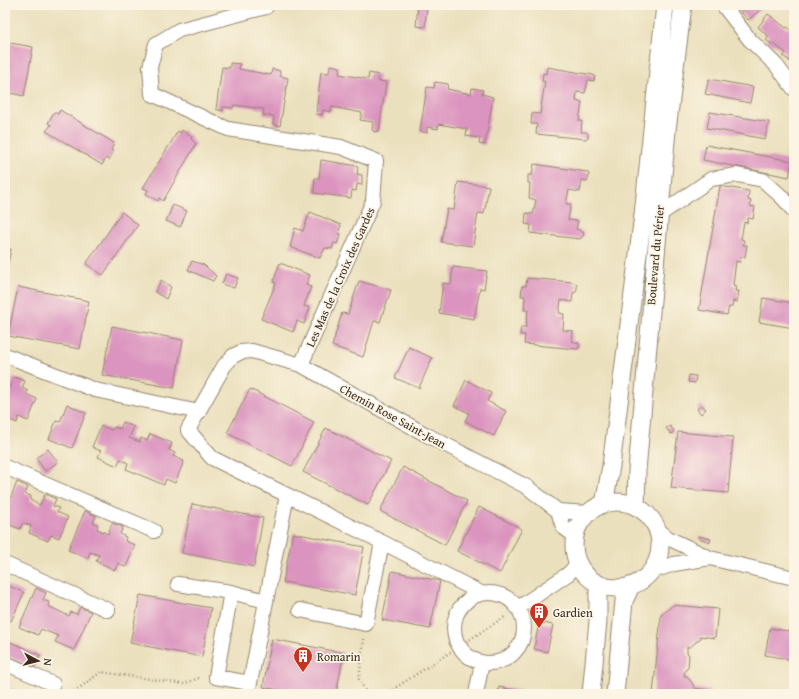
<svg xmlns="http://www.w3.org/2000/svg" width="799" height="699" font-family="'Gentium Book Plus',serif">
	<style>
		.building { fill: #db94bf }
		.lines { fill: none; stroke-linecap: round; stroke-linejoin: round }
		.minor-casing { stroke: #93856e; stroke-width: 16 }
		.tertiary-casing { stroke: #93856e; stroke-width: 19 }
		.path { stroke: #93856e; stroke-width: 2.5; stroke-dasharray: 1 3; stroke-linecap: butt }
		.minor { stroke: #fff; stroke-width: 14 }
		.tertiary { stroke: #fff; stroke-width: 17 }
		.labels { text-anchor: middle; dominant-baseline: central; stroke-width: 3.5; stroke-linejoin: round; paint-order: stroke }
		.street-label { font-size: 12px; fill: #3b2a1e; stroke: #fcf5e5 }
		.poi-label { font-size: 12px; fill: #3b2a1e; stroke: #fcf5e5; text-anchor: start }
	</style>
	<rect width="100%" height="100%" fill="#fcf5e5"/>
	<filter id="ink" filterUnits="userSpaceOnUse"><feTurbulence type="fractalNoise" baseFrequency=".025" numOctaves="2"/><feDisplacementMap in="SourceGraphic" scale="8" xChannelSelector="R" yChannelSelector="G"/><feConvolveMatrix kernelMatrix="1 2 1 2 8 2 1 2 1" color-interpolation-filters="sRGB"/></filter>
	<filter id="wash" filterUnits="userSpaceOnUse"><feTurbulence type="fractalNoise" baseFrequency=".012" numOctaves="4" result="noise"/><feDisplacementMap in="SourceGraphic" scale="16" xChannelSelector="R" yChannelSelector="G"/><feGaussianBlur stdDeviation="0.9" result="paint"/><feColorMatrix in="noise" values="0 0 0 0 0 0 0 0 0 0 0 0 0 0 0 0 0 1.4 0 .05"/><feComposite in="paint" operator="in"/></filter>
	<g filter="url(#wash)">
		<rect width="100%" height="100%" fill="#ebe0bd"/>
		<g id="blocks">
			<path class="building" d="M418 5H427L425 27 416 26Z
				M735 5H756L760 10 748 20Z
				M768 14 786 28 787 27 794 32V64L783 56 786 53 774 44 773 45 766 40 769 37 758 27Z
				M5 42 33 47 24 96 5 92Z
				M230 63 240 64 239 69 271 75 272 69 280 71V76L288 78 280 126 273 124 274 116 263 115 264 109 234 105 233 108 223 107V111L216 109 222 67 230 68Z
				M330 65 340 67 339 74 368 79 369 73 379 75 378 81 386 82 379 131 374 132 372 130 373 122 360 120 362 113 332 107 331 112 323 110 322 115 316 114 321 72 329 73Z
				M547 67 593 75 595 76 594 81 588 80 585 93 577 92 576 101 582 102 579 121H582L581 132H586L588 134V138L586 139 536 134 537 124H531L532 113 540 114 545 82 542 81 543 73 546 74Z
				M709 79 753 87 750 103 705 94Z
				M435 82 448 84 447 89 471 94 472 88 483 90 482 94 493 97 485 145 479 144 480 138 466 136 467 129 438 124V129L427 127V133L420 131 427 87 434 88Z
				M60 110 114 143 111 150 113 151 109 160 106 158 102 165 46 131 51 125 48 123 54 112 58 114Z
				M710 112 769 122 765 139 707 128Z
				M182 130 192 137 191 139 196 144 163 201 159 198 158 201 146 194 148 190 143 188 178 131 181 133Z
				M706 145 792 161 789 177 703 160Z
				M321 160 358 166 357 174 362 175V185L357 184 356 191 352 190 351 198 314 193 315 178H319Z
				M534 164 587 172 589 174 588 180 586 181 582 180 580 192 569 190 566 204H571L568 220 578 221 576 229 583 232 584 235 580 239 530 233 531 225 525 224 526 213 533 214 536 200 529 198 530 183H528V175H532Z
				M458 182 489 186 484 214 478 213 473 246 441 242 447 209 454 210Z
				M720 186 749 191 748 200 751 201 750 206 755 207 753 219 748 218 747 223 744 222 741 239 744 240 743 245H747L745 257H741L740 262 736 261 733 285 736 286 735 291H739L737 302 733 301 732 307H729L727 315 699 310Z
				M173 205 187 211 180 227 166 221Z
				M122 212 138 225 103 275 86 264Z
				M310 212 341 225 338 233 341 234 337 244 334 243 332 249 325 248 320 258 290 247 295 228 303 231Z
				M5 248 11 249 6 274H5Z
				M192 261 204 265 216 276 213 281 188 270Z
				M280 263 310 275 306 285 311 287 304 306 310 308 304 324 297 321 293 332 261 319 276 283 273 282Z
				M453 267 487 271 484 289 480 288 474 319 439 313 443 283 451 284Z
				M226 274 238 278 234 288 222 284Z
				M527 278 573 282 577 285V289L576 292 573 293 572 302 561 300 559 313 564 314 563 330 573 331 572 341 579 343V348L576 349 524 344 525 335H520L521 327H526L528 310H524L525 296H521L522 286H526Z
				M161 280 171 287 166 299 155 292Z
				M359 281 391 290 380 322 374 321 363 357 332 346 342 313 348 314Z
				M18 287 89 301 80 349 8 336Z
				M763 298 794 303V328L759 322Z
				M112 326 183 340 174 388 102 375Z
				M409 347 432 358 419 388 395 378Z
				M689 375 696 376 695 383 688 382Z
				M14 377 25 381 22 388 28 391 26 394 37 399 28 421 19 417 17 423 5 418V386L10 387Z
				M466 380 491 393 487 401 506 411 494 436 465 421 469 413 454 406Z
				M250 389 314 422 292 466 227 433Z
				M67 404 86 413 72 448 49 439 56 421 60 422Z
				M701 405 706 409 701 414 697 409Z
				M123 422 134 427 129 438 140 442 141 438 147 441 150 434 172 443 169 450 175 453 173 456 184 461 175 483 166 479 164 485 126 469 128 463 120 459 117 466 98 457 101 451 92 447 101 426 112 430 114 427 120 429Z
				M670 426 674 431 671 434 666 428Z
				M326 428 391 461 368 505 303 472Z
				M678 432 733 437 728 493 671 488Z
				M48 449 58 462 45 471 36 458Z
				M403 467 467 501 445 545 380 511Z
				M17 482 28 487 25 494 31 496 30 500 40 505 45 494 56 499 53 506 59 508 57 512 68 517 59 538 51 535 48 541 29 533 31 526 23 523 20 529 5 523V512Z
				M192 504 263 518 254 567 182 553Z
				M479 507 522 529 500 573 457 551Z
				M85 511 96 516 93 522 98 525 97 529 108 534 112 523 123 527 120 534 126 537 125 541 135 545 126 567 118 563 115 570 96 561 99 555 90 552 88 558 68 550Z
				M293 533 364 547 355 595 283 582Z
				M699 536 711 539 710 542 698 538Z
				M392 571 440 581 430 629 382 620Z
				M5 584 24 593 11 621 5 618Z
				M36 588 46 593 43 600 49 602 48 606 69 616 71 612 77 614 80 607 91 612 74 650 55 642 58 636 41 629 38 635 19 627Z
				M140 595 211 608 202 657 130 643Z
				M673 605 718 609 715 638 700 636 701 638 690 647H687V653L689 655 688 668 685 670 684 676H687L694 686V688L710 690V694H653L661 615Z
				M539 622 553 625 547 652 534 649Z
				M770 628 794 632V660L765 655Z
				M272 639 344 653 336 694H297L263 687Z
				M6 640 40 655 35 667 5 655Z
				M7 687 23 694H5Z
				M499 687 529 693V694H498Z"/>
		</g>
	</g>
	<g filter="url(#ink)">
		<use href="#blocks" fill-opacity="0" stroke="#93856e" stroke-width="1"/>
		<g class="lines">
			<defs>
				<path id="minor" d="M267 5 266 7 179 30 156 44 150 67 152 94 228 129 341 147 376 161 373 201 301 365
					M723 5 750 40 776 65 794 89
					M659 215 711 179 737 175 763 180 783 198 794 211
					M5 355 95 390 199 412
					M5 467 154 531
					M558 511 563 527 575 536
					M657 529 668 538 710 558 794 578
					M5 564 108 610
					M650 572 674 564 710 558
					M178 584 231 592 266 601
					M231 592 216 677 250 683 287 495
					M454 628a35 35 0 1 1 70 0a35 35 0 1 1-70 0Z
					M481 593 382 542 212 458 188 430 224 366 233 356 241 352 252 351 301 365 425 434 527 487 558 511 588 513
					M518 608 568 574 578 564
					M300 610 366 624 382 542
					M5 663 53 684
					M476 694 482 663"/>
				<path id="tertiary" d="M574 545a43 43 0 1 1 86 0a43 43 0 1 1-86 0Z
					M604 504 611 466 643 215 665 5
					M636 507 637 471 667 130 683 5
					M591 694 598 621V584
					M615 694 624 601 631 586"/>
			</defs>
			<use href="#minor" class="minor-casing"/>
			<use href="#tertiary" class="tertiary-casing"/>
			<path class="path" d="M364 639 359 679 367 694
				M71 694 101 672 184 684 201 677
				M386 694 506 616"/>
			<use href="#minor" class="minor"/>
			<use href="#tertiary" class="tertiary"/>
		</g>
	</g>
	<defs>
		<symbol id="building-pin" viewBox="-11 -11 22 30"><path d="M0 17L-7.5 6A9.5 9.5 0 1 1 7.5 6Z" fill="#c8321e" stroke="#fcf5e5"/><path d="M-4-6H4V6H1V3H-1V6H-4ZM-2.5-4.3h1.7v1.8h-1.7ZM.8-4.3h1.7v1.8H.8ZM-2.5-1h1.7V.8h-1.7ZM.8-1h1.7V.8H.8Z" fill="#fff"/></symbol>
	</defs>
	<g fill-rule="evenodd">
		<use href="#building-pin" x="528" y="601" width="22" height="30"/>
		<use href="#building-pin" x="292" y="645" width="22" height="30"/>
	</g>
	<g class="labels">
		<g class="street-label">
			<text transform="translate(655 255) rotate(-85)">Boulevard du Périer</text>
			<text transform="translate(340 277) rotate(-66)">Les Mas de la Croix des Gardes</text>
			<text transform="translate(393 416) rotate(29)">Chemin Rose Saint-Jean</text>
		</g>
		<g class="poi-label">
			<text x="553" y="612">Gardien</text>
			<text x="317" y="656">Romarin</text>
		</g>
	</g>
	<rect width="799" height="699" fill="none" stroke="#fcf5e5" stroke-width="20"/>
	<g transform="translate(38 661) rotate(97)" stroke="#fcf5e5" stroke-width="3" paint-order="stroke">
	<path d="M0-3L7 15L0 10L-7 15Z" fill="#3b2a1e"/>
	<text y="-6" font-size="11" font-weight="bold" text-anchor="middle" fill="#3b2a1e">N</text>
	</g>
</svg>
